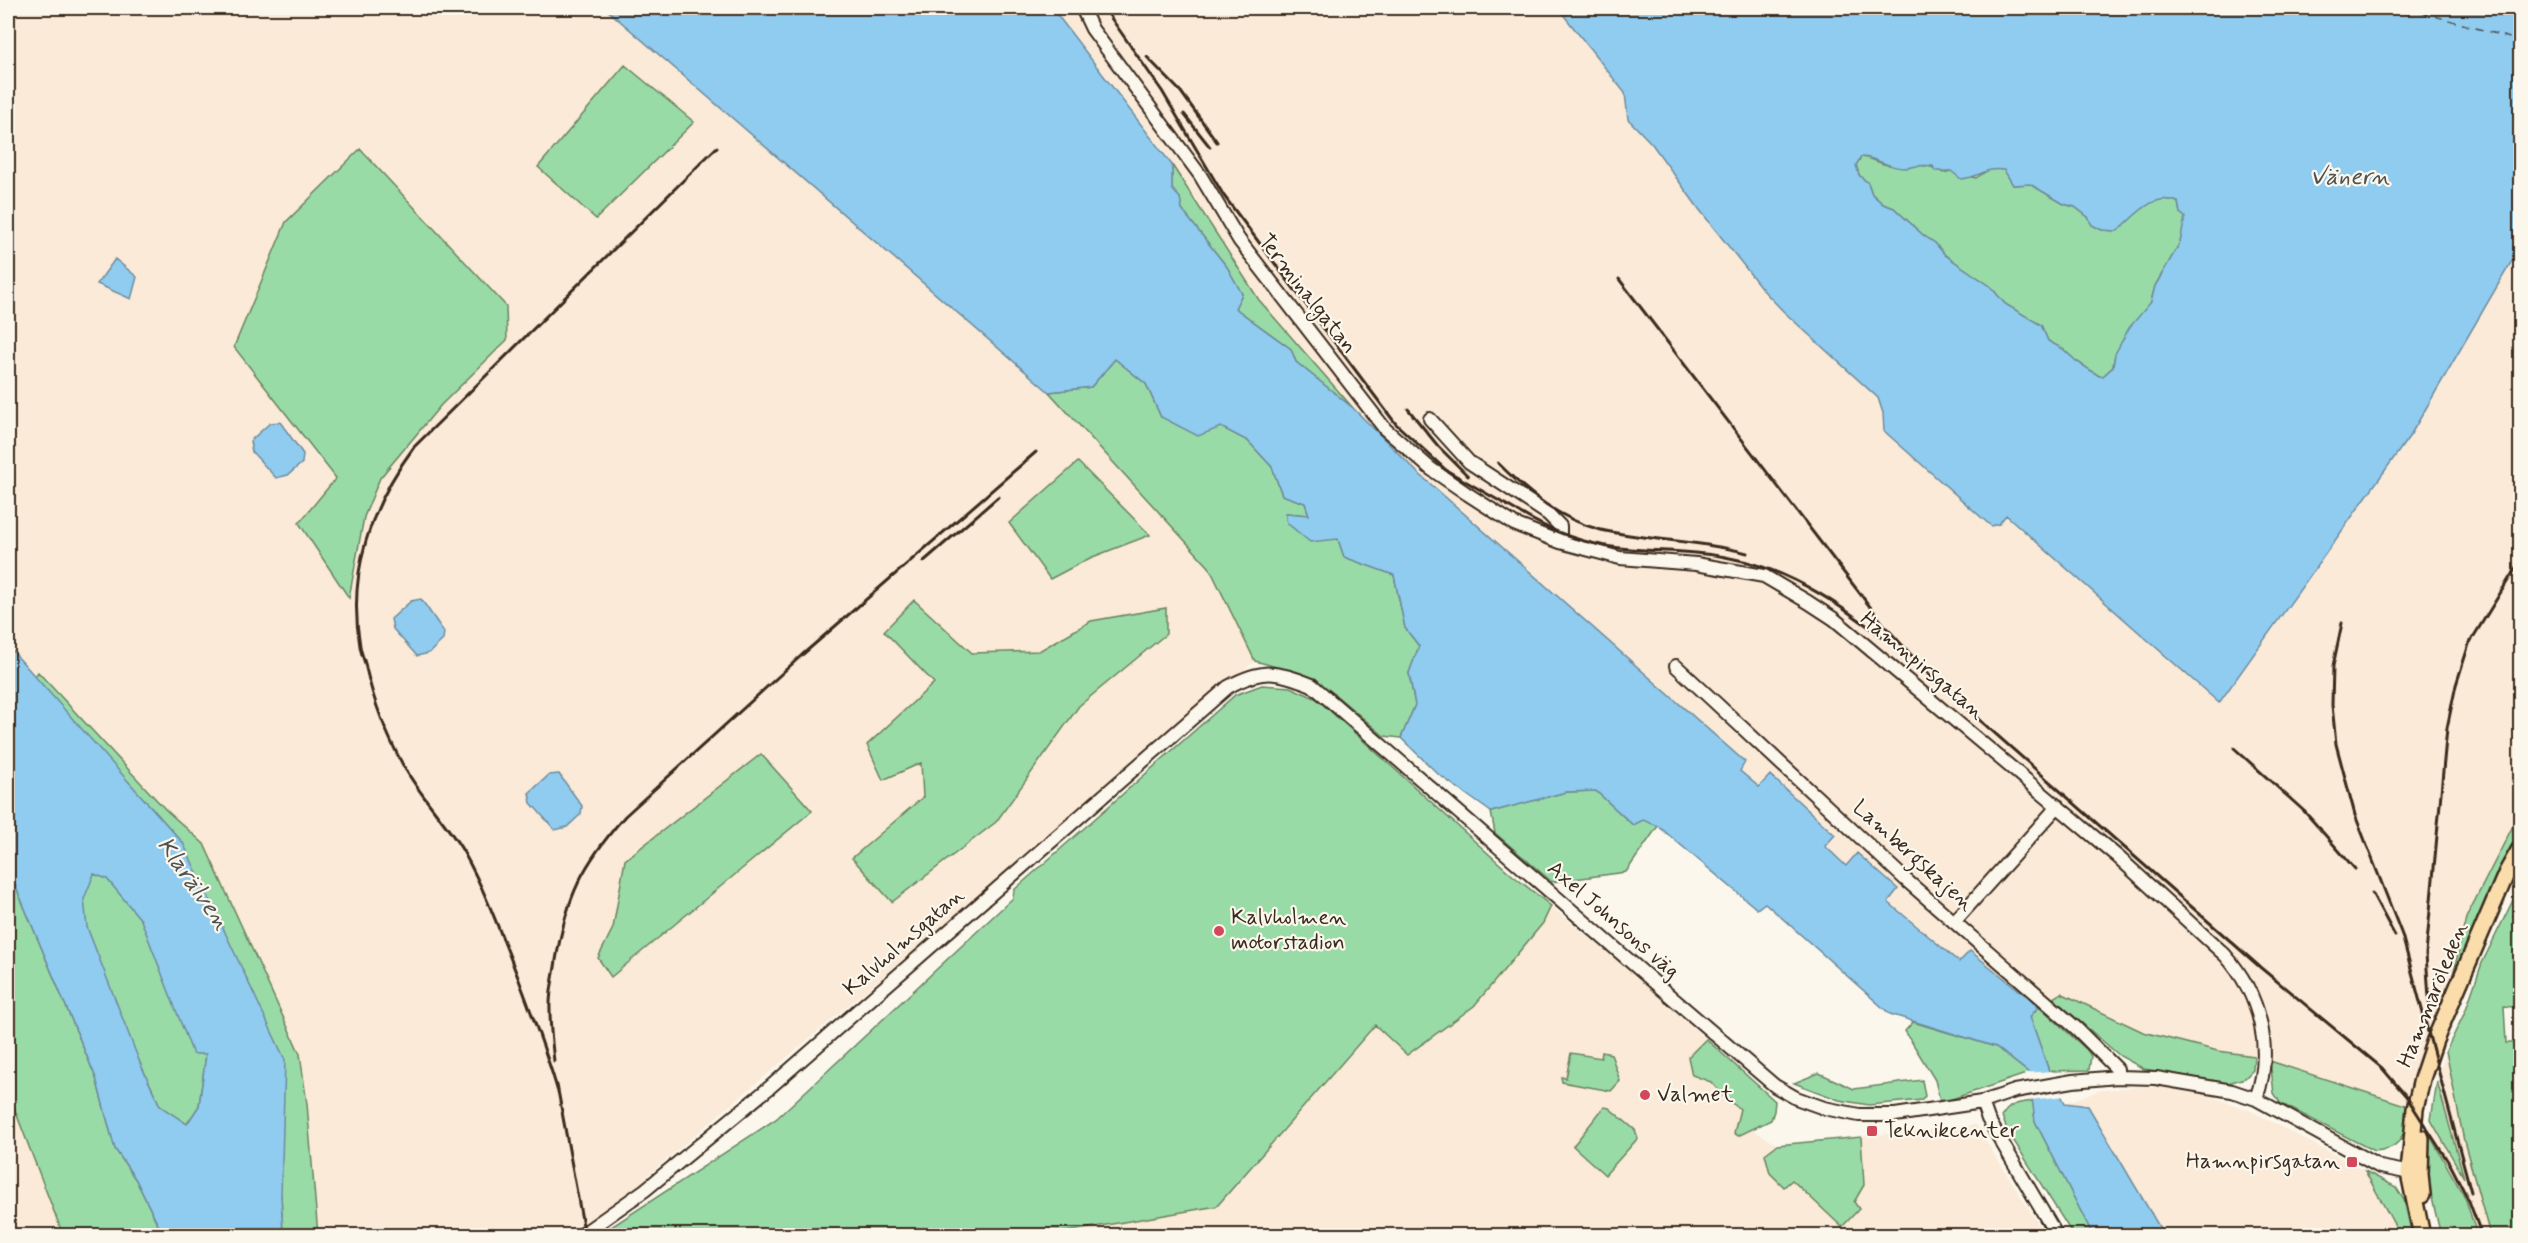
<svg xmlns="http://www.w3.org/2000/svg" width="2528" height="1243" font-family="Mynerve,sans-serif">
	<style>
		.built { fill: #faead7 }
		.green { fill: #99dba6; stroke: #6a8262; stroke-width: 1.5 }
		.water { fill: #90ccf0; stroke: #6e8b9c; stroke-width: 1.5; fill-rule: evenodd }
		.pier { fill: #fbf7ec }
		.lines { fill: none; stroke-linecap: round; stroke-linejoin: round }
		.ferry { stroke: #505252; stroke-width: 1.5; stroke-dasharray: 8 6; stroke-linecap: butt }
		.minor-casing { stroke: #3b2a1e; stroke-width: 16 }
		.major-casing { stroke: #3b2a1e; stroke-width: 20 }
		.minor { stroke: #fbf7ec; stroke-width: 12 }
		.major { stroke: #faddab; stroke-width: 15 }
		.rail { stroke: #3b2a1e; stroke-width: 3 }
		.poi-dot { fill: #d1495b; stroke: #fbf7ec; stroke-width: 2 }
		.labels { text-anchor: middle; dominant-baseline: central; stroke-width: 4.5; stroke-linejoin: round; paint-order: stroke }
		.street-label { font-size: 22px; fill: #3b2a1e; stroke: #fbf7ec }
		.poi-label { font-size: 22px; fill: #3b2a1e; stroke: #fbf7ec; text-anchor: start }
		.water-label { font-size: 24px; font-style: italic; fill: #505252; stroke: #fbf7ec }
	</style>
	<rect width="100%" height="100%" fill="#fbf7ec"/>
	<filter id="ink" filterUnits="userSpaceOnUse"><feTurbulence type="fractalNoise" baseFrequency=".0167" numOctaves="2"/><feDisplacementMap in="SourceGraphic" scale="12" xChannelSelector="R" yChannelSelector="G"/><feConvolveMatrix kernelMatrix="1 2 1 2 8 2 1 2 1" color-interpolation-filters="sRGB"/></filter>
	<g filter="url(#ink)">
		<path class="built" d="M8 8H605L1049 392 1209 567 1255 661 648 1175 597 1235 318 1236 307 1104 300 1054 204 844 166 810 38 673 34 678 8 644Z
			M1052 8H1558L1625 93 1628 119 1652 144 1699 209 1763 290 1783 311 1878 398 1883 413 1884 431 1991 526 2005 515 2219 702 2411 434 2520 247V812L2466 918 2448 997 2411 1107 2254 1056 2218 1051 2143 1032 2061 993 2039 1006 1970 951 1960 963 1888 901 1898 888 1857 853 1846 866 1824 846 1834 835 1770 775 1759 787 1740 771 1745 762 1417 472 1353 408 1259 300 1160 147Z
			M1511 874 1640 979 1773 1101 1752 1129 1777 1145 1976 1125 2045 1235 1048 1236 1217 1206 1317 1089Z
			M2446 1051 2464 1141 2490 1235H2477L2466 1200 2429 1134 2431 1120 2463 1174 2437 1081Z
			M2139 1087H2169L2202 1093 2251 1111 2365 1171 2400 1235H2164L2088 1106 2065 1103 2101 1090Z
			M8 1092 63 1235H8Z"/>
		<path class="green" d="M625 65 694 122 596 219 538 167Z
			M360 149 506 306 507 340 441 405 380 478 364 517 349 598 299 523 336 478 234 347 286 222Z
			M1861 157C1872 158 1878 163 1888 165 1908 168 1925 160 1943 173L1951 171 1976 178 1991 168 2005 170 2013 185 2030 184 2064 204 2075 207 2088 217 2092 225 2102 230 2117 231C2135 216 2152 191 2178 202L2180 213 2186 217 2180 243 2155 286 2151 302 2115 354 2113 367 2103 376H2099L2076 361 2063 349 2048 341 2041 325 2005 304 1990 286 1945 255 1935 243 1923 235 1894 208 1883 204 1872 194 1868 183 1859 175 1856 165Z
			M1172 165 1259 300 1353 408 1296 362 1291 349 1235 308 1242 294 1227 267 1182 210 1180 198 1172 189Z
			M1115 359 1146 384 1161 417 1221 427 1248 441 1272 467 1282 495 1305 503 1309 515 1286 513 1338 539 1344 557 1394 575 1405 628 1419 646 1409 673 1415 705 1401 738 1384 736 1331 691 1299 673 1255 661 1209 567 1049 392 1091 387Z
			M1078 462 1150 535 1090 558 1050 579 1009 523Z
			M914 600 972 653 1039 651 1091 621 1166 608V634L1079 706 996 822 892 902 852 858 923 797 921 763 883 780 867 745 934 683 884 631Z
			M38 672 166 810 204 844 300 1054 307 1104 318 1235H283L281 1195 183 843 34 678Z
			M1262 685 1290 687 1317 699 1511 874 1551 906 1543 923 1474 1006 1407 1055 1375 1025 1217 1206 1048 1235H599L776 1119 1013 898 1014 890 1235 695Z
			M761 754 812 811 611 977 598 958 613 928 625 860Z
			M1596 791 1633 825 1643 819 1658 826 1626 872 1552 882 1495 833 1491 812 1566 792Z
			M2520 812V836L2509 854 2448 997 2466 918Z
			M92 833 160 910 206 1054 199 1106 187 1124 160 1106 86 947 55 865Z
			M8 868 96 1078 115 1149 136 1180 163 1235H63L8 1092Z
			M2520 886V913L2513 915 2520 942 2519 960 2520 1008 2504 1006 2506 1043H2520V1235H2490L2464 1141 2446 1051 2465 1012 2482 963Z
			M2061 993 2143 1032 2218 1051 2254 1056 2253 1070 2245 1078 2228 1083 2144 1069 2120 1056 2053 998Z
			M2039 1006 2087 1050 2091 1056 2089 1070 2049 1071 2030 1017Z
			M1913 1022 1996 1047 2029 1073 1946 1101H1940L1935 1080 1905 1031Z
			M1706 1039 1775 1101 1774 1111 1771 1120 1738 1136 1734 1133 1740 1109 1726 1099 1711 1082 1692 1075 1688 1057Z
			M1602 1052 1611 1054 1620 1081 1611 1091 1562 1082 1561 1077 1566 1078 1571 1053 1601 1058Z
			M2270 1061 2411 1107C2403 1133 2405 1149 2374 1151L2280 1103 2274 1093Z
			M1819 1073 1854 1089 1922 1080 1925 1096 1922 1100 1869 1105 1839 1100 1794 1083Z
			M2437 1081 2464 1178 2431 1120Z
			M2033 1101 2035 1121 2093 1235H2073L2007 1130 2002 1116C2010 1103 2018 1103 2033 1101Z
			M1604 1107 1609 1108 1635 1130 1638 1138 1605 1175 1573 1146Z
			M2429 1134 2466 1200 2477 1235H2441C2432 1200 2424 1171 2429 1134Z
			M1861 1137 1864 1185 1854 1202 1859 1209 1842 1227 1792 1180 1784 1187 1770 1173 1765 1154 1777 1145Z
			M2365 1171 2396 1187 2404 1200 2412 1235H2400Z"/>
		<path class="water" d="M605 8H1052L1172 165V189L1180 198 1182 210 1227 267 1242 294 1235 308 1291 349 1296 362 1353 408 1417 472 1745 762 1740 771 1759 787 1770 775 1835 835 1825 846 1846 866 1857 853 1898 889 1888 902 1959 962 1970 951 2039 1006 2030 1017 2049 1071 2065 1103 2088 1106 2164 1235H2093L2035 1121 2029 1073 1996 1047 1890 1014 1765 903 1757 909 1658 826 1643 820 1633 825 1596 791 1566 792 1491 812 1438 774 1401 738 1415 705 1409 673 1419 646 1405 628 1394 575 1344 557 1338 539 1310 542 1287 523 1285 513 1309 515 1305 503 1282 495 1272 467 1248 441 1221 427 1198 436 1161 417 1146 384 1115 359 1091 387 1049 392Z
			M1558 8H2520V247L2411 434 2219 703 2006 515 1999 524 1991 526 1884 431 1883 413 1878 398 1783 311 1763 290 1699 209 1652 144 1628 119 1625 93ZM1861 157C1876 157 1888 168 1904 168 1916 167 1919 164 1933 166L1935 171H1951L1961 179C1982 177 1984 167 2004 170L2013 185 2030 184 2064 204 2075 207 2088 217 2092 225 2102 230 2117 231C2135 217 2152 191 2178 202L2180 213 2185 217 2180 243 2155 286 2151 302 2129 328 2115 354 2113 367 2103 376H2099L2076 361 2063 349 2048 341 2041 325 2005 304 1990 286 1945 255 1935 243 1923 235 1894 208 1883 204 1872 194 1868 183 1859 175 1856 165Z
			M115 259 137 277 131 299 97 284Z
			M280 422 303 454 302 463 288 475 276 478 252 452 250 441 270 423Z
			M421 599 444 632 443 640 429 653 417 656 393 629 391 619 411 601Z
			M8 646 183 843 285 1060 281 1195 283 1235H163L136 1180 115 1149 96 1078 8 868ZM94 874 107 879 141 920 193 1054H206L199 1106 187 1124 160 1106 140 1063 87 927 84 899Z
			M559 774 582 806 581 814 567 827 555 830 531 803 529 793 549 775Z"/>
		<path class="pier" d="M2052 1071 2065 1096 2029 1100 2024 1073Z"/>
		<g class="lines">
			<path class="ferry" d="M2408 8 2520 41"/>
			<defs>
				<path id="minor" d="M1082 8 1092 29 1200 175 1239 240 1385 429 1431 469 1466 493 1514 524 1560 542
					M1430 419 1469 462 1548 514 1560 526V542L1620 558 1696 564 1764 576 1808 602 1834 619 2118 857 2225 955C2260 994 2274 1049 2256 1099
					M1676 666 1906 880 2076 1028 2117 1069V1077
					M1954 922 2058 806
					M1982 1102 1988 1119 2057 1236
					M580 1236 645 1190 769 1088 1228 687C1263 668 1276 671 1312 685L1677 1002 1775 1086 1796 1098 1824 1108 1859 1115H1895L1982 1102 2015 1091 2073 1081 2117 1077 2156 1078 2232 1091 2256 1099 2380 1167 2416 1174"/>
				<path id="major" d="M2421 1138 2420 1174 2422 1195
					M2422 1236 2409 1173 2415 1109 2422 1079 2435 1040 2507 872 2520 849"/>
			</defs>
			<use href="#minor" class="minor-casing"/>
			<use href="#major" class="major-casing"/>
			<use href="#minor" class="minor"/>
			<use href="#major" class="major"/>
			<path class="rail" d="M1104 8 1162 91 1224 196 1396 424 1446 470 1522 514
				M1147 57 1181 92 1217 142
				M1184 114 1210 147
				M1619 279 1884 625 1931 677 2261 968 2382 1068 2406 1096 2451 1166 2469 1201 2482 1236
				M1408 409 1438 446 1468 476
				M1498 463C1527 492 1560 520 1601 530 1650 541 1698 540 1747 553
				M1517 511C1548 530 1583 544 1620 548 1656 552 1694 550 1730 558 1793 570 1848 610 1898 649
				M923 562 998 497
				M2342 623 2333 666 2332 705 2336 744 2355 815 2402 935 2471 1192
				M2234 748 2304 811 2355 869
				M2372 893 2395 936
				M2430 1013 2426 954 2447 728 2456 685 2469 644 2520 561
				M554 1061C552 1044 550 1027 550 1010 549 992 554 977 556 960 567 896 582 865 625 816L802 655 1036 452
				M557 1085 585 1236
				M558 1092C547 1054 533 1017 519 980 502 937 486 892 463 851 445 821 420 796 403 765 386 734 374 703 366 668 365 661 361 654 360 646 347 573 371 505 414 447L717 147"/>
		</g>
	</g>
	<g class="poi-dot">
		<circle cx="1219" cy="931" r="6"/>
		<circle cx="1645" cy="1095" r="6"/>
		<rect x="1866" y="1125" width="12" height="12" rx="3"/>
		<rect x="2346" y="1156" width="12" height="12" rx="3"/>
	</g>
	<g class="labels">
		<g class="street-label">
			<text transform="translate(1307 294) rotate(52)">Terminalgatan</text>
			<text transform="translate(1922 666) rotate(40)">Hamnpirsgatan</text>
			<text transform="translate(1913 856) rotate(42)">Lambergskajen</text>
			<text transform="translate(1613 920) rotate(41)">Axel Johnsons väg</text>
			<text transform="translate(904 942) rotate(-41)">Kalvholmsgatan</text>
			<text transform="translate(2433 995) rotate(-68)">Hammaröleden</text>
		</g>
		<g class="poi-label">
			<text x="1231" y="918">Kalvholmen<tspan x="1231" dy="25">motorstadion</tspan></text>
			<text x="1657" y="1095">Valmet</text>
			<text x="1884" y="1131">Teknikcenter</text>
			<text x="2340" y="1162" text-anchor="end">Hamnpirsgatan</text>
		</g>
		<g class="water-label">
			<text x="2350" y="177">Vänern</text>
			<text transform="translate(193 884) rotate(55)">Klarälven</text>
		</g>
	</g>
	<rect width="2528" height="1243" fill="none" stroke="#fbf7ec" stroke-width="30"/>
	<rect x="15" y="15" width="2498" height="1213" fill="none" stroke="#3b2a1e" stroke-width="2" filter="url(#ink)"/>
</svg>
